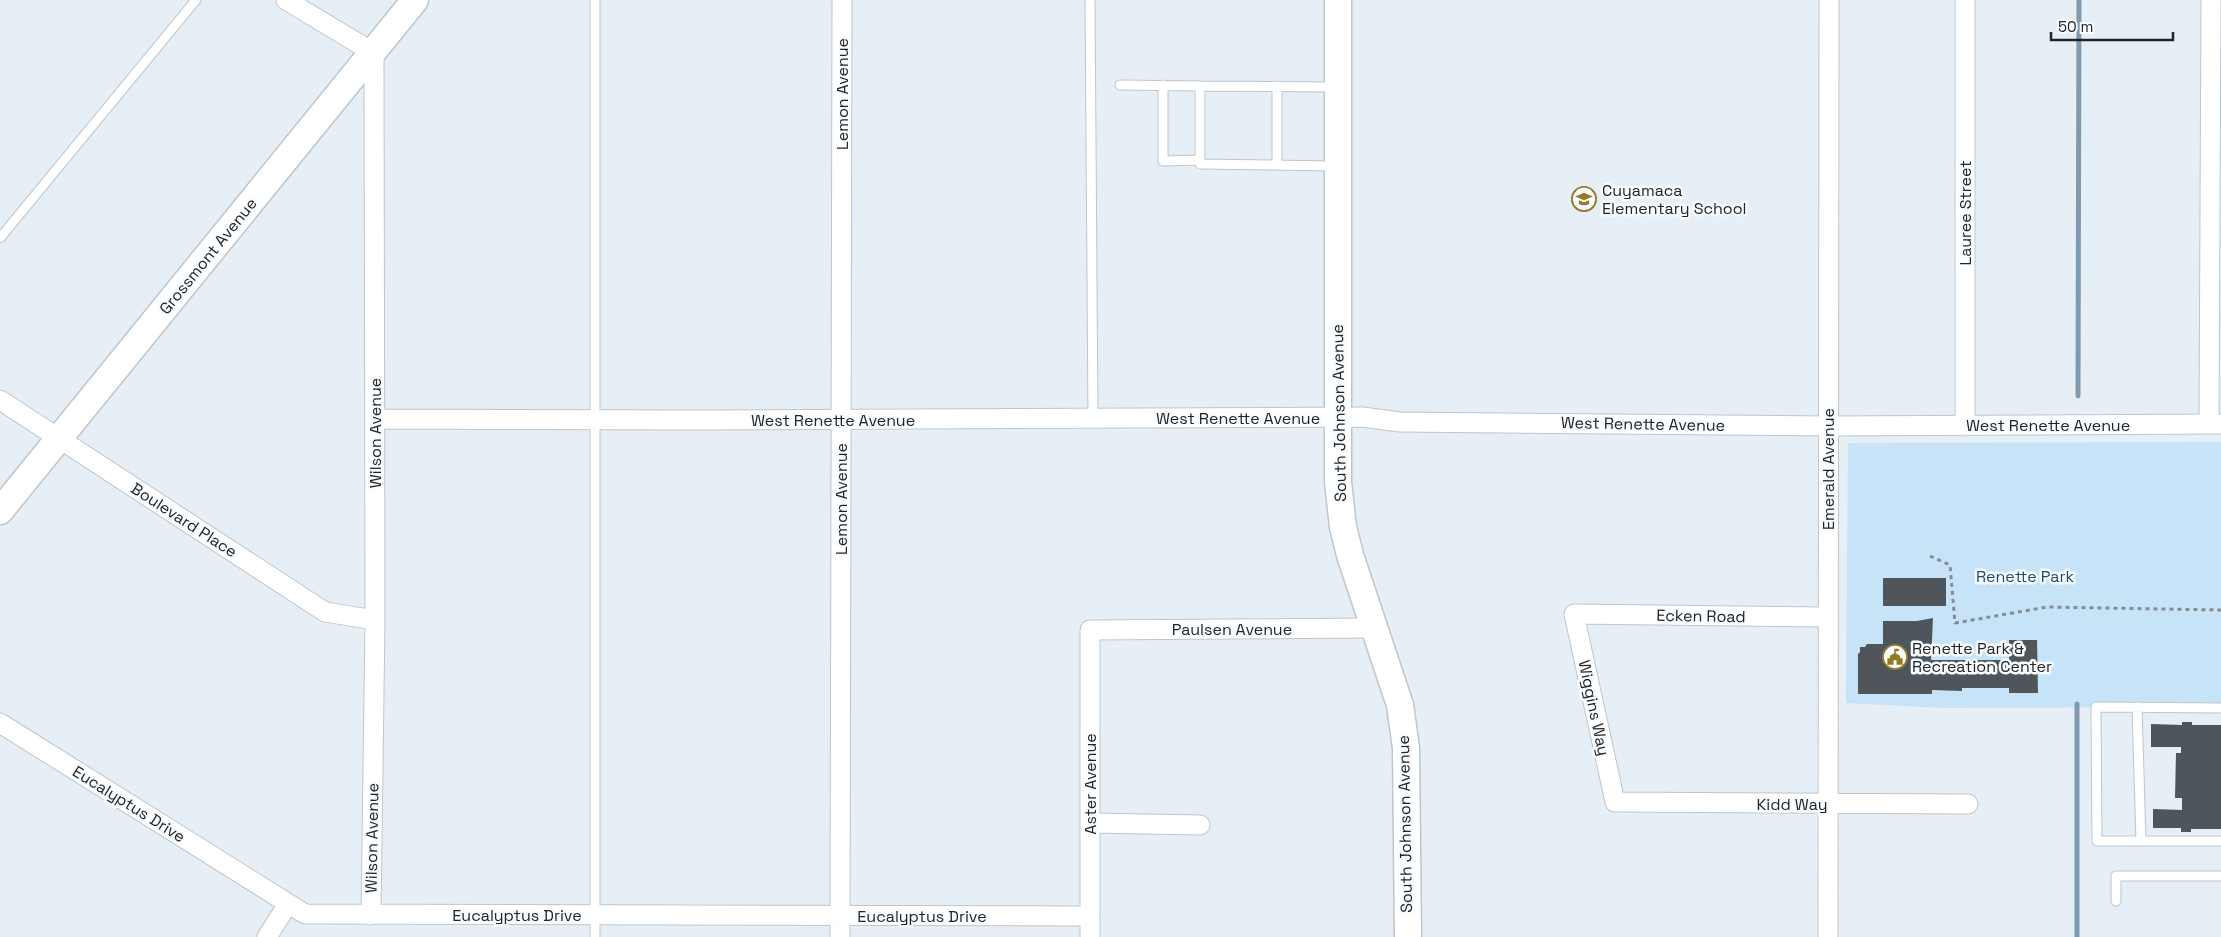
<svg xmlns="http://www.w3.org/2000/svg" width="2221" height="937" font-family="'Space Grotesk',sans-serif">
	<style>
		.green { fill: #c6e3f8 }
		.lines { fill: none; stroke-linecap: round; stroke-linejoin: round }
		.stream { stroke: #7e9bb2; stroke-width: 5 }
		.building { fill: #4e565c }
		.lane-casing { stroke: #bdc6cd; stroke-width: 11 }
		.street-casing { stroke: #bdc6cd; stroke-width: 21 }
		.secondary-casing { stroke: #bdc6cd; stroke-width: 29 }
		.path { stroke: #868c91; stroke-width: 3; stroke-dasharray: 4 4; stroke-linecap: butt }
		.lane { stroke: #fff; stroke-width: 9 }
		.street { stroke: #fff; stroke-width: 19 }
		.secondary { stroke: #fff; stroke-width: 26 }
		.labels { text-anchor: middle; dominant-baseline: central; stroke-width: 5; stroke-linejoin: round; paint-order: stroke }
		.street-label { font-size: 16px; fill: #202426; stroke: #f8fcfe }
		.poi-label { font-size: 16px; fill: #202426; stroke: #f8fcfe; text-anchor: start }
		.park-label { font-size: 16px; fill: #194c6d; stroke: #f8fcfe }
	</style>
	<rect width="100%" height="100%" fill="#e6eff6"/>
	<path class="green" d="M2221 442V707L1942 708 1846 703 1848 443Z"/>
	<g class="lines">
		<path class="stream" d="M2078 396 2079 0
			M2077 704V937"/>
	</g>
	<path class="building" d="M1883 578H1946V606H1883Z
		M1933 618 1931 660H2009V640H2037L2038 693H2009V688H1962V691L1932 690V694H1858V654L1860 652V647H1865L1867 644H1883V621H1917Z
		M2182 722H2192V725H2221V829H2191V832H2181V828H2153V809L2182 810V798H2175L2176 753H2181V747H2151V724L2182 725Z"/>
	<g class="lines">
		<defs>
			<path id="lane" d="M595 0V937
				M1090 0 1093 419
				M1120 85 1200 86
				M1163 85V161L1200 160
				M1277 86V165
				M1335 87 1200 86V164L1336 166
				M0 238 196 0
				M2137 707 2141 841
				M2221 708 2096 707 2097 841H2221
				M2116 901V876H2221"/>
			<path id="street" d="M286 0 374 53 375 620 371 915
				M1965 0V426
				M0 400 325 612 375 620
				M375 419 695 420 1362 417 1400 422 1828 426 2221 424
				M2209 424 2211 0
				M1828 617 1574 614 1615 802 1968 804
				M0 723 305 914 1090 916
				M1090 823 1200 825
				M267 937 288 904
				M840 937 842 0
				M1090 937V630L1374 628
				M1828 937 1829 0"/>
			<path id="secondary" d="M1338 0V482L1343 527 1350 555 1400 705 1406 748 1408 937
				M0 511 415 0"/>
		</defs>
		<use href="#lane" class="lane-casing"/>
		<use href="#street" class="street-casing"/>
		<use href="#secondary" class="secondary-casing"/>
		<path class="path" d="M1930 556 1950 565 1955 623 2047 607 2221 610"/>
		<use href="#lane" class="lane"/>
		<use href="#street" class="street"/>
		<use href="#secondary" class="secondary"/>
	</g>
	<defs>
		<symbol id="school-ring" viewBox="-11 -11 22 22"><circle r="9.5" fill="#f8fcfe" stroke="#957a22" stroke-width="1.5"/><path d="M0-5L7-2L0 1L-7-2ZM-4 1L0 2.5L4 1V4Q0 6-4 4Z" fill="#957a22"/></symbol>
		<symbol id="civic-ring" viewBox="-11 -11 22 22"><circle r="9.5" fill="#f8fcfe" stroke="#957a22" stroke-width="1.5"/><path d="M-.6-6.5H3V-4.5H.6V-3L4-1V1h2V6H-6V1h2V-1L-.6-3ZM-1.2 2.5V6h2.4V2.5Z" fill="#957a22"/></symbol>
	</defs>
	<g fill-rule="evenodd">
		<use href="#school-ring" x="1570" y="185" width="28" height="28"/>
		<use href="#civic-ring" x="1881" y="643" width="28" height="28"/>
	</g>
	<g class="labels">
		<g class="street-label">
			<text transform="translate(842 94) rotate(-90)">Lemon Avenue</text>
			<text transform="translate(1965 213) rotate(-90)">Lauree Street</text>
			<text transform="translate(208 256) rotate(-51)">Grossmont Avenue</text>
			<text transform="translate(1339 413) rotate(-91)">South Johnson Avenue</text>
			<text x="1238" y="418">West Renette Avenue</text>
			<text x="833" y="420">West Renette Avenue</text>
			<text transform="translate(1643 424) rotate(1)">West Renette Avenue</text>
			<text x="2048" y="425">West Renette Avenue</text>
			<text transform="translate(375 433) rotate(-90)">Wilson Avenue</text>
			<text transform="translate(1828 469) rotate(-90)">Emerald Avenue</text>
			<text transform="translate(841 499) rotate(-90)">Lemon Avenue</text>
			<text transform="translate(184 520) rotate(33)">Boulevard Place</text>
			<text transform="translate(1701 616) rotate(1)">Ecken Road</text>
			<text x="1232" y="629">Paulsen Avenue</text>
			<text transform="translate(1594 708) rotate(78)">Wiggins Way</text>
			<text transform="translate(1090 784) rotate(-90)">Aster Avenue</text>
			<text transform="translate(129 804) rotate(32)">Eucalyptus Drive</text>
			<text x="1792" y="804">Kidd Way</text>
			<text transform="translate(1405 824) rotate(-91)">South Johnson Avenue</text>
			<text transform="translate(372 838) rotate(-89)">Wilson Avenue</text>
			<text x="517" y="915">Eucalyptus Drive</text>
			<text x="922" y="916">Eucalyptus Drive</text>
		</g>
		<g class="poi-label">
			<text x="1602" y="190">Cuyamaca<tspan x="1602" dy="18">Elementary School</tspan></text>
			<text x="1912" y="648">Renette Park &amp;<tspan x="1912" dy="18">Recreation Center</tspan></text>
		</g>
		<g class="park-label">
			<text x="2025" y="576">Renette Park</text>
		</g>
	</g>
	<path d="M2051 32v8h122v-8" fill="none" stroke="#202426" stroke-width="2.5"/>
	<text x="2058" y="32" font-size="15" fill="#202426" stroke="#f8fcfe" stroke-width="4" paint-order="stroke">50 m</text>
</svg>
